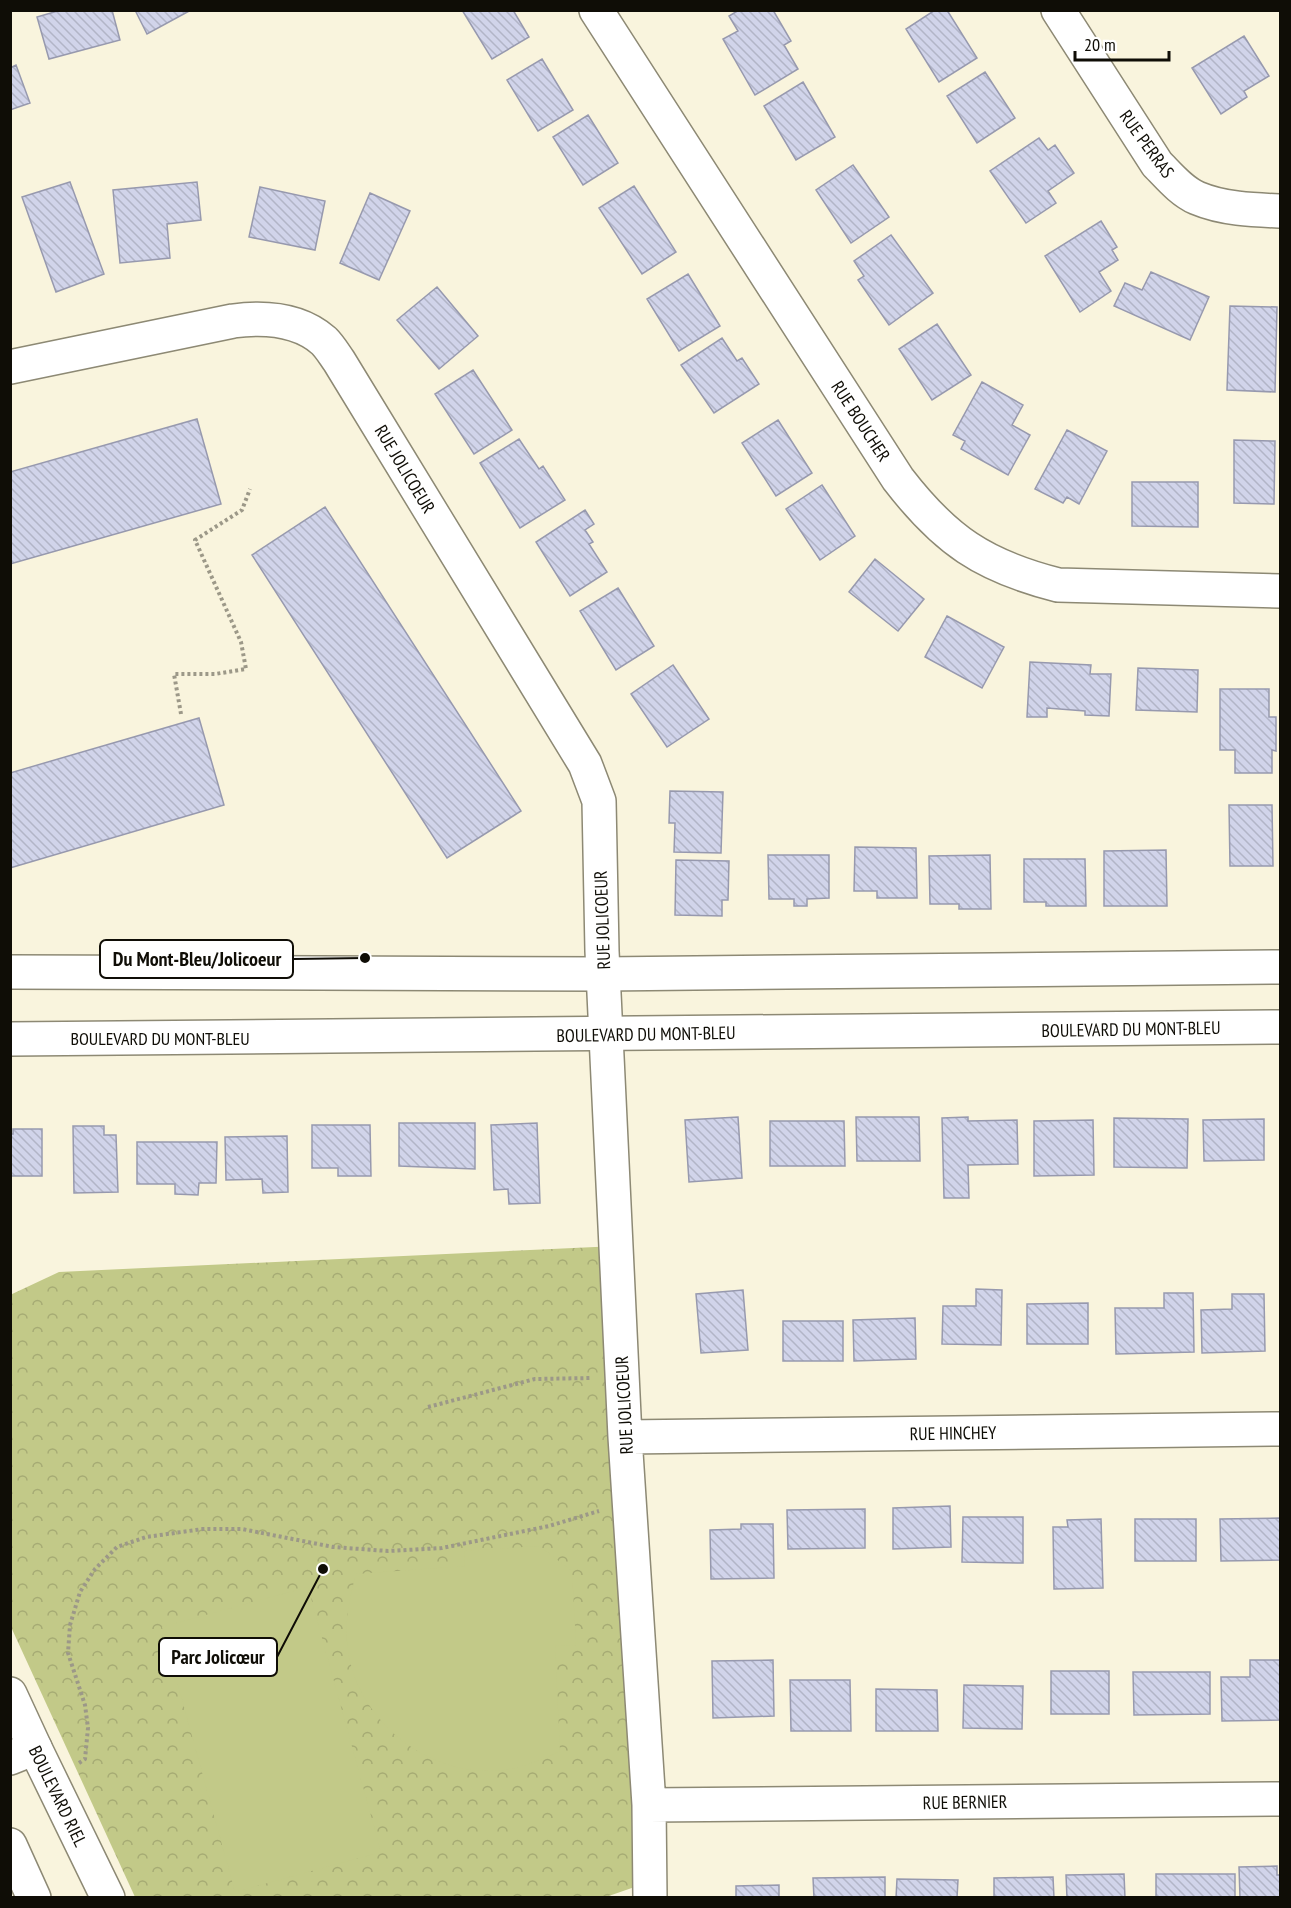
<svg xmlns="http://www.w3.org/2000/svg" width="1291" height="1908" font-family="'PT Sans Narrow',sans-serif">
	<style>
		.park { fill: url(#park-crowns) }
		.garden { fill: #c2c988 }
		.building { fill: url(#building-back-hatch); stroke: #9799ae; stroke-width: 1.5 }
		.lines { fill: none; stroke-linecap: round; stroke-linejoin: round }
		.minor-casing { stroke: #8d8974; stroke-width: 36 }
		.tertiary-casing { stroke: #8d8974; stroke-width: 36 }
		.path { stroke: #9c9888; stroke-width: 4; stroke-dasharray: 3 3; stroke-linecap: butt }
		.minor { stroke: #fff; stroke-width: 33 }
		.tertiary { stroke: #fff; stroke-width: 33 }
		.labels { text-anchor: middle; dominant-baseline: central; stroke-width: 6; stroke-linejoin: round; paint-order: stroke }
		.street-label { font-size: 18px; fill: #0f0d06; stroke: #fff }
		.leader { fill: none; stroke: #0f0d06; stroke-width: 2 }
		.callout-dot { fill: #0f0d06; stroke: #fff; stroke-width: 2 }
		.callout { fill: #fff; stroke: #0f0d06; stroke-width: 2 }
		.callout-label { font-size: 20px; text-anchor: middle; font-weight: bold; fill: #0f0d06 }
	</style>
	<defs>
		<pattern id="park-crowns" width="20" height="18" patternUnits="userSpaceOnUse" patternTransform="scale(1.5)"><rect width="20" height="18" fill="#c2c988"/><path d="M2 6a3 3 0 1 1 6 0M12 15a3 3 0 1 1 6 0" fill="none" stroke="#a6ab74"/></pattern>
		<pattern id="building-back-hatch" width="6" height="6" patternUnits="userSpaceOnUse" patternTransform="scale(1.5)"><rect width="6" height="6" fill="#d1d4ea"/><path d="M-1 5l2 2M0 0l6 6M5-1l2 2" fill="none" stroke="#b2b5c7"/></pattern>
	</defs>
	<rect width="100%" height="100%" fill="#f9f4dd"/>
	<path class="park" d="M617 1246 649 1882 603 1898 135 1897 11 1627 10 1295 59 1272Z"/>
	<path class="garden" d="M539 1546 572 1571 576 1645 555 1646 560 1751C542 1760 524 1767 504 1770 431 1779 359 1723 348 1651 344 1625 349 1599 356 1574L465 1566 464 1551Z
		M308 1587 381 1852 235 1892 162 1627Z"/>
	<path class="building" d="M61 10H112L120 40 49 59 37 17Z
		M135 10H191L147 34Z
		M462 10H513L529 37 492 59Z
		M739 10H773L791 41 784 45 798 69 755 95 723 39 738 31 729 16Z
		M935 10H947L977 58 939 82 906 29Z
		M1244 36 1269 76 1244 91 1247 97 1221 114 1192 68Z
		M542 59 573 110 538 131 507 80Z
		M16 65 30 103 10 110V68Z
		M985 72 1015 118 977 143 947 96Z
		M803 82 835 137 796 160 764 106Z
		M588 115 618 163 583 185 553 137Z
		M1039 138 1048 150 1055 145 1074 173 1048 191 1056 203 1026 223 990 171Z
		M853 165 889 217 851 243 816 190Z
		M70 182 104 274 56 292 22 197Z
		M197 182 201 220 167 224 170 258 120 263 113 190Z
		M634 186 676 252 642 274 599 208Z
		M260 187 325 201 315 250 249 237Z
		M370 193 410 211 379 280 340 263Z
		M1101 221 1117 247 1112 250 1118 260 1099 272 1111 291 1080 312 1045 256Z
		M891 235 933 293 889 325 858 280 864 276 854 261Z
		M1151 272 1209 297 1190 340 1114 306 1125 283 1142 290Z
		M688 274 720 326 679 351 647 299Z
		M437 287 478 336 439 369 397 320Z
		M1230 306 1277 307 1275 392 1227 390Z
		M937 324 971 375 932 400 899 349Z
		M722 338 737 361 742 358 759 384 714 413 681 365Z
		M473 370 512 430 474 454 435 394Z
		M982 382 1023 405 1012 425 1030 435 1008 475 961 449 965 441 953 435Z
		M197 419 221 504 10 564V472Z
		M778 420 812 473 776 496 742 443Z
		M1067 430 1107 451 1079 504 1067 497 1063 503 1035 489Z
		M519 439 539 469 543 466 565 500 520 528 480 463Z
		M1234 440 1275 441 1274 504 1234 503Z
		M1132 482H1198V527L1132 526Z
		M822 485 855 536 820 560 786 509Z
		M325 507 521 811 447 858 252 555Z
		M585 510 594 524 585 530 593 542 589 544 607 572 570 596 536 542Z
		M875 559 924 599 898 631 849 592Z
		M618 588 654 646 616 670 580 611Z
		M947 616 1004 647 982 688 925 657Z
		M1030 662 1091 665 1090 674H1111L1109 716 1085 715V711L1047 708V717H1027Z
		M673 665 709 719 667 747 631 694Z
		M1138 668 1198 670 1197 712 1136 710Z
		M1220 689H1269V717H1276V751L1272 750V773H1235V750H1220Z
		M199 718 224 805 10 868V773Z
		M670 791 723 792 721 853 674 852 675 823H669Z
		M1229 805H1272L1273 866H1230Z
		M855 847 916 848 917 898H877V891H854Z
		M1166 850 1167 906H1104V851Z
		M768 855H829V898L807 899V906H794V899H769Z
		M990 855 991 909H959V904H930L929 856Z
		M1024 859H1085L1086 906H1046V902H1024Z
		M676 860 729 861 728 900H722V916L675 915Z
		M738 1117 742 1178 689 1182 685 1120Z
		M856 1117H919L920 1161H857Z
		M968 1117V1121L1017 1120 1018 1164 968 1165 969 1198H944L942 1118Z
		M1114 1118 1188 1119 1187 1168 1114 1167Z
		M1264 1119V1160L1204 1161 1203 1120Z
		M1093 1120 1094 1175 1034 1176V1121Z
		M770 1121H844L845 1166H770Z
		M399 1123H475V1169L399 1166Z
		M537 1123 540 1203 509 1204 508 1189 494 1190 491 1125Z
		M312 1125H370L371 1176H338V1168H312Z
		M73 1126H104V1135H116L118 1192 74 1193Z
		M13 1129H42V1176H10V1134H13Z
		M287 1136 288 1192 263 1193 262 1179 226 1180 225 1137Z
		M137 1142H217L216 1183H199L198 1195 175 1194V1184H137Z
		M976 1289 1002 1290 1001 1345 942 1344 943 1306H976Z
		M743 1290 748 1350 701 1353 696 1294Z
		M1164 1293H1193L1194 1352 1116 1354 1115 1308H1164Z
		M1232 1294H1264L1265 1351 1202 1353 1201 1310 1232 1309Z
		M1088 1303V1344H1027V1304Z
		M915 1318 916 1359 854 1361 853 1320Z
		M783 1321H843V1361H783Z
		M950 1506 951 1547 893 1549V1508Z
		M865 1509V1548L788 1549 787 1510Z
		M963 1517H1023V1563L962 1562Z
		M1280 1518V1560L1221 1561 1220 1519Z
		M1101 1519 1103 1588 1054 1589 1053 1527H1068L1067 1520Z
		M1135 1519H1196V1561H1135Z
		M741 1524H773L774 1578 711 1579 710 1530 741 1529Z
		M773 1660 774 1716 713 1718 712 1661Z
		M1250 1660H1280V1720L1222 1721 1221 1677H1250Z
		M1051 1671H1109V1714H1051Z
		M1133 1672H1210V1714L1134 1715Z
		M790 1680H850L851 1731H791Z
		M964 1685 1023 1686 1022 1729 963 1728Z
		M876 1689 937 1690 938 1731H876Z
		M1277 1866V1875H1280V1898H1240L1239 1867Z
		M1124 1874 1125 1898H1067L1066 1875Z
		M1156 1874H1235V1898H1156Z
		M885 1877V1898H814L813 1878Z
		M1053 1877 1054 1898H994V1878Z
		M897 1879 958 1880 957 1898H896Z
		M779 1885V1898H736V1886Z"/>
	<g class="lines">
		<defs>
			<path id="minor" d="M596 10 898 479C945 540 983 566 1058 585L1280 591
				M1058 10 1157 164C1169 176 1181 191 1197 198 1223 209 1253 210 1280 211
				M10 367 233 321C264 317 299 319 324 341 330 347 334 354 339 361L585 764 599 801 602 951 625 1437 649 1805 650 1898
				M625 1437 1280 1429
				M10 1758 35 1748
				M649 1805 1280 1799"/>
			<path id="tertiary" d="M10 972 603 974 1280 967
				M10 1039 1280 1027
				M10 1694 35 1748 108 1898
				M10 1845 34 1898"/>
		</defs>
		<use href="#minor" class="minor-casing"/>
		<use href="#tertiary" class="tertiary-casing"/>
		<path class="path" d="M181 714 174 674H215L246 669 241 642 195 540 242 510 250 489
			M428 1407 535 1379 592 1378
			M79 1763 85 1759 88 1728 85 1705 68 1653 70 1625 80 1592 95 1569 117 1547 146 1537 203 1529H242L333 1547 388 1551 442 1548 549 1526 599 1511"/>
		<use href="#minor" class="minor"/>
		<use href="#tertiary" class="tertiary"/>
	</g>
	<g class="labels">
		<g class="street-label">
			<text transform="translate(1147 144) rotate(54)">RUE PERRAS</text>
			<text transform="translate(861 421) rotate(57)">RUE BOUCHER</text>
			<text transform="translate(405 469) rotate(59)">RUE JOLICOEUR</text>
			<text transform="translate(602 920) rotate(-92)">RUE JOLICOEUR</text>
			<text transform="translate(1131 1029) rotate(-1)">BOULEVARD DU MONT-BLEU</text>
			<text transform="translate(646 1034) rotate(-1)">BOULEVARD DU MONT-BLEU</text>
			<text x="160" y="1038">BOULEVARD DU MONT-BLEU</text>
			<text transform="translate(624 1405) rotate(-93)">RUE JOLICOEUR</text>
			<text transform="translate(953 1433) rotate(-1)">RUE HINCHEY</text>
			<text transform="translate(58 1796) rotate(64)">BOULEVARD RIEL</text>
			<text transform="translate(965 1802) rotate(-1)">RUE BERNIER</text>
		</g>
	</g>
	<path class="leader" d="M365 958L293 959M323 1569L277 1657"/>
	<g class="callout-dot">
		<circle cx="365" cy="958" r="6"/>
		<circle cx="323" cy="1569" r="6"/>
	</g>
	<g class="callout">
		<rect x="100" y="940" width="193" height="38" rx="6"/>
		<rect x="159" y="1638" width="118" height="38" rx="6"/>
	</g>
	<g class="callout-label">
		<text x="197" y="966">Du Mont-Bleu/Jolicoeur</text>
		<text x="218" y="1664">Parc Jolicœur</text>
	</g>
	<rect width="1291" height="1908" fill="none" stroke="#0f0d06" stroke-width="24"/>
	<path d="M1075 51v9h94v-9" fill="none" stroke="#0f0d06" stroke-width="3"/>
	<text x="1084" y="51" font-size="18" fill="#0f0d06" stroke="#ffffff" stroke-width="4.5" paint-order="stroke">20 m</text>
</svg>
